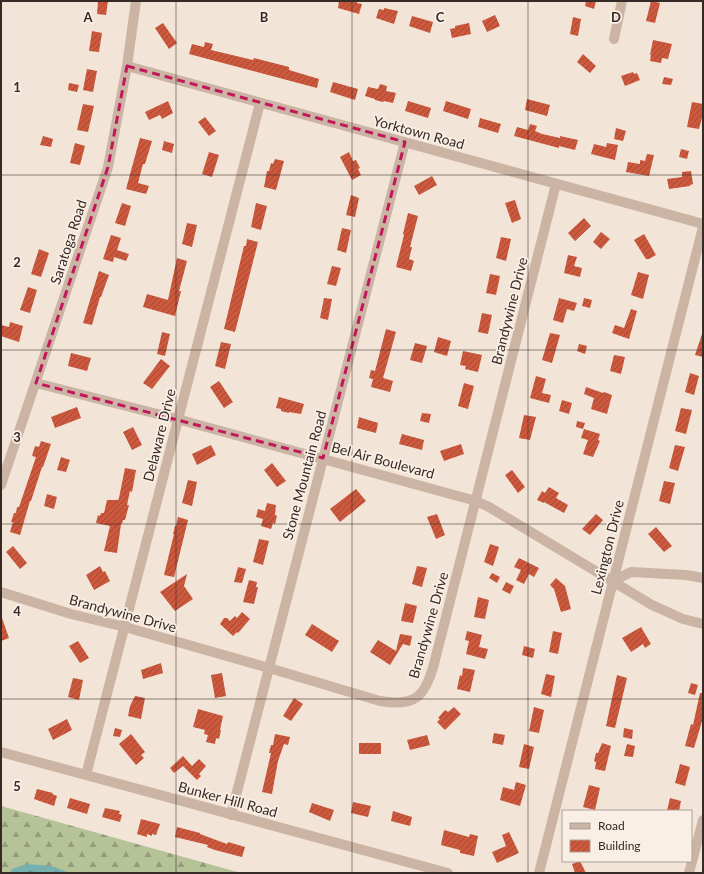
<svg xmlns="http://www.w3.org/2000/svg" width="704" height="874" font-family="Lato,sans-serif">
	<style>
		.forest { fill: url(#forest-firs) }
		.water { fill: url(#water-ripples) }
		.building { fill: url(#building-hatch) }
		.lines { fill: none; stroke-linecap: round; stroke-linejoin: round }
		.street { stroke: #cbb4a4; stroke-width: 10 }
		.marked { fill: none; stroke: #c2185b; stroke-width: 3; stroke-dasharray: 8 5; stroke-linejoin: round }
		.grid { fill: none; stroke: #362a26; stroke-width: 1; stroke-opacity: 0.55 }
		.labels { text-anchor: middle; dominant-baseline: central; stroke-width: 3.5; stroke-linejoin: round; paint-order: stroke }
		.street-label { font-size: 14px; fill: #362a26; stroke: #faefe5 }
		.grid-label { font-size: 13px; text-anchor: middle; font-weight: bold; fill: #362a26; stroke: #faefe5; stroke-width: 3.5; stroke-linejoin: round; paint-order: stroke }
	</style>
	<defs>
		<pattern id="forest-firs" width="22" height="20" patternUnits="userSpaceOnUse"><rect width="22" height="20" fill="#b6c298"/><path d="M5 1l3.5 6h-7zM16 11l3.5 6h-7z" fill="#959e7c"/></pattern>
		<pattern id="water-ripples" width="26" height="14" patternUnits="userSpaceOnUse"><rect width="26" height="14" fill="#76b1b0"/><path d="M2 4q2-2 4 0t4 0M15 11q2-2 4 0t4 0" fill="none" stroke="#62908f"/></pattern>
		<pattern id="building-hatch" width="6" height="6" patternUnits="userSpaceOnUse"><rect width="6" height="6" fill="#cc583d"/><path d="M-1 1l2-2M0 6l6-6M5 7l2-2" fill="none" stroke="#a64933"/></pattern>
	</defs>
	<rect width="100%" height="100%" fill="#f2e5d8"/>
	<path class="forest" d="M1 806 241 873H1Z"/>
	<path class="water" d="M27 864 52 866 70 873H10L12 869Z"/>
	<path class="building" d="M98 1H108L106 15 97 14Z
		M339 1H357V3L362 4 359 14 338 8Z
		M586 1H596L594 9 585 6Z
		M651 1 660 3 655 23 646 21Z
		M384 8 398 11 394 24 376 18 379 9 384 10Z
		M495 15 500 26 487 32 482 21Z
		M412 16 433 22 430 33 409 26Z
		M573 17 581 19 578 36 570 34Z
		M163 23 177 43 169 49 155 28Z
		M469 23 471 34 452 38 450 29 455 28V26Z
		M92 31 102 33 99 52 89 51Z
		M653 40 672 44 668 59 662 58 661 63 650 61 651 55H650Z
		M205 42 213 44 211 50 253 60 254 58 289 67V70L319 79 317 88 189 54 192 44 204 47Z
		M583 54 596 66 590 73 577 62Z
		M87 69 97 71 93 92 83 90Z
		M633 72 634 74 637 73 640 80 625 86 621 76Z
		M664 77 673 79 671 85 662 84Z
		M333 82 358 89 355 100 330 92Z
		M69 83 79 85 77 92 68 90Z
		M380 84 387 86 386 91 396 93 393 103 384 101 383 102 375 100V99L365 96 368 87 378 89Z
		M527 99 550 105 547 116 525 110Z
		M168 101 173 113 162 119 160 115 149 120 145 112Z
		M408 101 431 108 428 118 405 111Z
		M446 101 471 109 468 119 443 111Z
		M692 102 703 104V114L699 129 687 127Z
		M83 104 94 106 88 132 77 130Z
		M205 117 216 131 209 136 198 122Z
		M480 118 501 124 498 133 478 127Z
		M530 124 537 126 535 131 542 134 560 138V136L578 140 575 150 559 146V148L514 136 517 127 528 130Z
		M616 128 626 131 623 141 614 139Z
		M43 136 53 139 51 147 40 145Z
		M140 138 152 141 145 164H143L138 183 149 186 146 194 126 189Z
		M164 141 174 144 172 153 162 150Z
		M75 143 85 146 80 165 70 163Z
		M607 143 618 145 615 160 591 154 594 144 606 147Z
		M681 149 689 151 687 159 679 157Z
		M209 152 219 155 212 177 202 174Z
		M349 152 353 161 356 160 360 168 358 169 361 175 352 180 340 157Z
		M647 154 654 155 649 176 626 172 628 162 640 164V160L645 161Z
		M275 159 284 161 276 190 264 187 267 171H269L271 163 273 164Z
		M691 171 693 184 690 185V186L669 189 667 179 682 177V172Z
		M432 176 437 185 419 195 414 186Z
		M351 195 359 198 355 217 346 215Z
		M515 200 521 219 512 223 505 203Z
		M122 203 131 206 125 226 115 223Z
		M256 203 267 206 261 230 251 227Z
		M408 213 418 216 410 247H412L409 259 414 261 411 271 396 267 404 235 403 234Z
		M584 218 591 226 575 241 568 233Z
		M187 223 197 225 192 247 182 244Z
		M342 228 351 230 346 253 337 250Z
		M601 232 610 239 601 249 593 242Z
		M644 234 656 255 649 259H646L634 240Z
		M111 235 121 238 117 250 129 254 126 261 114 257 113 262 103 259Z
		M501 237 511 239 506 261 496 258Z
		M247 239 258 242 235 332 224 329 244 246H246Z
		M39 249 49 253 41 277 31 274Z
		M568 255 577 257 574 266 582 268 580 277 564 273Z
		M177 258 187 261 179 291H181L175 316 143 307 147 294 168 300Z
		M332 266 341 268 336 286 327 284Z
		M99 271 109 275 101 297H100L92 325 83 323Z
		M638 272 649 275 643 299 631 295Z
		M490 274 500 276 496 295 486 293Z
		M28 287 37 290 30 313 20 310Z
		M324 298 332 299 328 320 320 318Z
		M559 298 577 303 574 311 567 309 563 323 553 320Z
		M584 298 592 300 590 308 582 306Z
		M631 309 637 311 629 339 612 333 615 325 624 328Z
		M482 313 492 315 488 334 478 332Z
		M10 322 23 326 19 342 1 336V325L9 327Z
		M386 329 396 332 383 378 393 381 390 392 371 387 373 379 369 378 371 370 375 371Z
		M162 332 170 334 165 356 157 354Z
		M550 333 560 335 552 363 542 360Z
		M702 334H703V357L695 355Z
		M438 337 451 341 447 356 434 352Z
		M221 342 231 344 225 369 215 366Z
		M415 343 427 346 422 363 410 360Z
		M579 344 587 346 585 354 577 351Z
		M463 351 482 355 478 372 465 369 466 366 460 365Z
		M71 353 91 358 87 371 68 366Z
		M614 355 625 357 621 374 610 371Z
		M161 359 170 366 152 389 143 383Z
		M690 373 699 376 694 395 685 392Z
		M536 376 546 379 542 393 551 395 549 403 530 398Z
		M219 381 233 402 224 408 210 387Z
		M464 383 474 386 468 409 458 406Z
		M586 387 603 393 604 392 612 395 607 414 591 409 594 398 584 394Z
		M279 397 304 404 301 414 289 412V413L281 411V409L276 408Z
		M562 400 572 403 569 414 559 411Z
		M77 407 81 418 55 428 51 417Z
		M681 408 692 410 686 434 675 431Z
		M422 413 431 414 429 423 420 421Z
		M524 415 536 417 530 440 519 438Z
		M359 417 378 423 376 433 357 428Z
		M577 421 585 423 583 429 576 427Z
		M133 427 142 445 132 450 123 432Z
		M584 429 600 434 598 440 600 441 593 457 583 454 588 440 581 438Z
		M402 434 424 440 422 450 399 444Z
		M41 441 51 444 43 467H42L31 501H30L20 535 10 532 13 522H11L14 513H16L17 507H19L36 457 32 456 35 446 39 447Z
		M461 444 464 454 444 461 440 451Z
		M211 445 216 455 197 465 192 454Z
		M675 445 685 447 678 471 669 468Z
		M61 457 70 460 66 472 57 470Z
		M272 463 286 481 277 487 264 470Z
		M125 468 136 470 132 492 130 491 127 505H129L125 520H123L122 524H121L117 553 104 551 110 526 96 523 98 515 100 516 101 513H104L107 500H118L119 498Z
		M512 470 525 487 518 493 505 475Z
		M188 480 197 482 192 506 182 503Z
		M664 481 675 483 670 504 659 501Z
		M549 487 559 493 556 498 568 505 564 513 544 502V503L537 500 542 491 545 493Z
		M356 489 366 501 340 522 330 509Z
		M47 494 57 497 54 509 44 506Z
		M267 503 276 505 275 515 277 516 275 524 273 523 271 529 261 526 263 519 256 517 258 509 265 511Z
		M437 514 445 535 436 539 427 517Z
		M596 514 603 520 590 535 582 529Z
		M178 517 188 520 174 577 164 575 174 534H173L175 526H176Z
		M656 527 672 546 664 552 648 534Z
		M259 539 269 541 263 565 253 562Z
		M490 544 499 547 493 566 484 562Z
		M13 546 27 563 20 569 6 552Z
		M519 558 539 568 534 577 529 574 524 584 516 580 521 570 514 567Z
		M100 566 103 572 105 571 110 581 94 590 86 575Z
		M417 566 427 568 422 587 412 584Z
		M238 567 246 569 242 583 234 582Z
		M492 573 500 577 497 583 489 578Z
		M187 574 184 586 193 599 175 611 160 592Z
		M556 578 565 586 571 609 561 612 554 589 550 585Z
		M249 580 257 582 256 587H258L254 604 243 602Z
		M506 582 514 586 510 594 502 590Z
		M478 597 489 600 485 619 474 617Z
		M405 603 417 606 413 623 401 621Z
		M242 612 250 619 238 633 237 632 233 636 220 624 224 618H227L230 621 235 616 237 618Z
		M1 618H2L9 638 1 641Z
		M312 624 339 641 332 652 305 635Z
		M641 627 651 644 645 648 643 644 631 652 622 638Z
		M467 631 482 635 479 647 488 649 485 659 466 654 469 641 465 640Z
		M553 631 562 633 558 654 549 652Z
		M400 634 412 636 410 646 403 644 390 665 370 652 378 640 396 651Z
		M78 641 89 658 80 663 69 646Z
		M524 646 535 649 533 658 522 655Z
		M161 663 163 673 143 679 141 670Z
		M463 668 475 670 470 692 457 689 460 675 462 676Z
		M222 673 226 696 215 698 211 675Z
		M546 674 555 676 551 697 541 694Z
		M617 675 627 678 615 728 606 726Z
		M73 678 83 680 79 700 68 697Z
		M691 683 698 685 695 695 688 693Z
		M700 693H703V718L694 748 685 746 691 724 693 725Z
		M135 696 145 698 141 719 128 716 130 706Z
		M294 698 303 704 291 721 283 716Z
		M454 707 461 714 445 730 437 722 440 719 438 718 445 710 448 712Z
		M534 707 544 710 539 733 529 731Z
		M198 709 223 716 220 730H221L219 739 216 738 215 744 206 742 208 735 204 734 205 730 193 727Z
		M67 719 72 730 53 740 48 729Z
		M115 728 122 730 120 737 113 736Z
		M624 728 633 730 632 739 623 737Z
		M494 733 505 735 503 745 492 743Z
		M131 734 145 752 141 755 144 758 136 765 119 744Z
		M275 734 290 737 288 745 284 744 278 761 272 794 262 792 271 753H269L271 745H273Z
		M427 735 430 745 410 750 407 740Z
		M359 743H381V754H359Z
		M602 743 611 746 605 771 595 769 596 762 594 761 596 753H598Z
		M524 744 534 747 529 769 519 767Z
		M627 744 635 746 633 757 624 756Z
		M183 756 192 766 199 759 206 766 199 774 201 776 197 780 183 766 174 773 170 768Z
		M680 764 690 767 685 786 675 783Z
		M516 782 526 785 520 806 500 800 503 787 514 790Z
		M589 785 600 788 595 810 583 807Z
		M37 789 53 793 52 794 57 796 54 806 34 799Z
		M70 798 90 804 87 814 67 808Z
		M670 798 681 801 679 811H667Z
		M353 802 371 806 368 817 351 813Z
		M312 803 334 810 330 821 309 812Z
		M105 808 120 811 119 814 122 815 120 822 102 817Z
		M393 811 412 817 410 826 391 821Z
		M141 819 160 824 156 835 152 834V836L147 834V837L137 834Z
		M177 827 200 833V834L227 844 228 842 245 847 242 857 215 850 207 847 208 845 175 837Z
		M444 830 469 837 470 834 478 836 474 856 460 853V850L441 845Z
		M509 832 519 853 497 863 492 852 506 846 502 835Z
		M580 861 586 873H575L572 864Z"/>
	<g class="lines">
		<path class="street" d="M614 39 622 1
			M127 66 703 224
			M36 383 177 419 476 501 489 507 652 605 683 619 703 624
			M1 485 108 167 127 66 136 1
			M613 581 631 572 686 575 703 578
			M1 592 71 614 125 627 269 668 380 701C415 707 425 697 434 664L556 184
			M1 752 448 873
			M86 775 260 103
			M231 815 405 142
			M539 873 703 227
			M689 873 703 820"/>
	</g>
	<path class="marked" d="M127 66 405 142 323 458 36 383 108 167Z"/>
	<path class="grid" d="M176 1V873M352 1V873M528 1V873M1 175H703M1 350H703M1 524H703M1 699H703"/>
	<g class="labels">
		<g class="street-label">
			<text transform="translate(419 132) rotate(15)">Yorktown Road</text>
			<text transform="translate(68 242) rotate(-72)">Saratoga Road</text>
			<text transform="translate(509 311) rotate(-76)">Brandywine Drive</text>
			<text transform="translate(159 435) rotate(-76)">Delaware Drive</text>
			<text transform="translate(383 460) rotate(15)">Bel Air Boulevard</text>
			<text transform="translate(304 475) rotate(-75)">Stone Mountain Road</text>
			<text transform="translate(607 547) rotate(-76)">Lexington Drive</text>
			<text transform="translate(123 613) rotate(15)">Brandywine Drive</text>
			<text transform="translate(428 625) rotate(-74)">Brandywine Drive</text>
			<text transform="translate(228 799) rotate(15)">Bunker Hill Road</text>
		</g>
	</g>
	<g class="grid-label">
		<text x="88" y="22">A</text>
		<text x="264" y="22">B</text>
		<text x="440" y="22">C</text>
		<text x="616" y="22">D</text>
		<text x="17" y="92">1</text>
		<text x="17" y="267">2</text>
		<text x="17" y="442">3</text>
		<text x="17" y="616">4</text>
		<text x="17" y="791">5</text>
	</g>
	<rect width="704" height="874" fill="none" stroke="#362a26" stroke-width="4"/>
	<rect x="562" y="810" width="130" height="52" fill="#faefe5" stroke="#aca099"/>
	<rect x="570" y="823" width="20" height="6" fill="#cbb4a4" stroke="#aca099"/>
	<text x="598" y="830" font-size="12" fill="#362a26">Road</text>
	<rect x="570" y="840" width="20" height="12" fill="url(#building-hatch)" stroke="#aca099"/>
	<text x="598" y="850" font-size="12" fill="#362a26">Building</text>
</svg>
